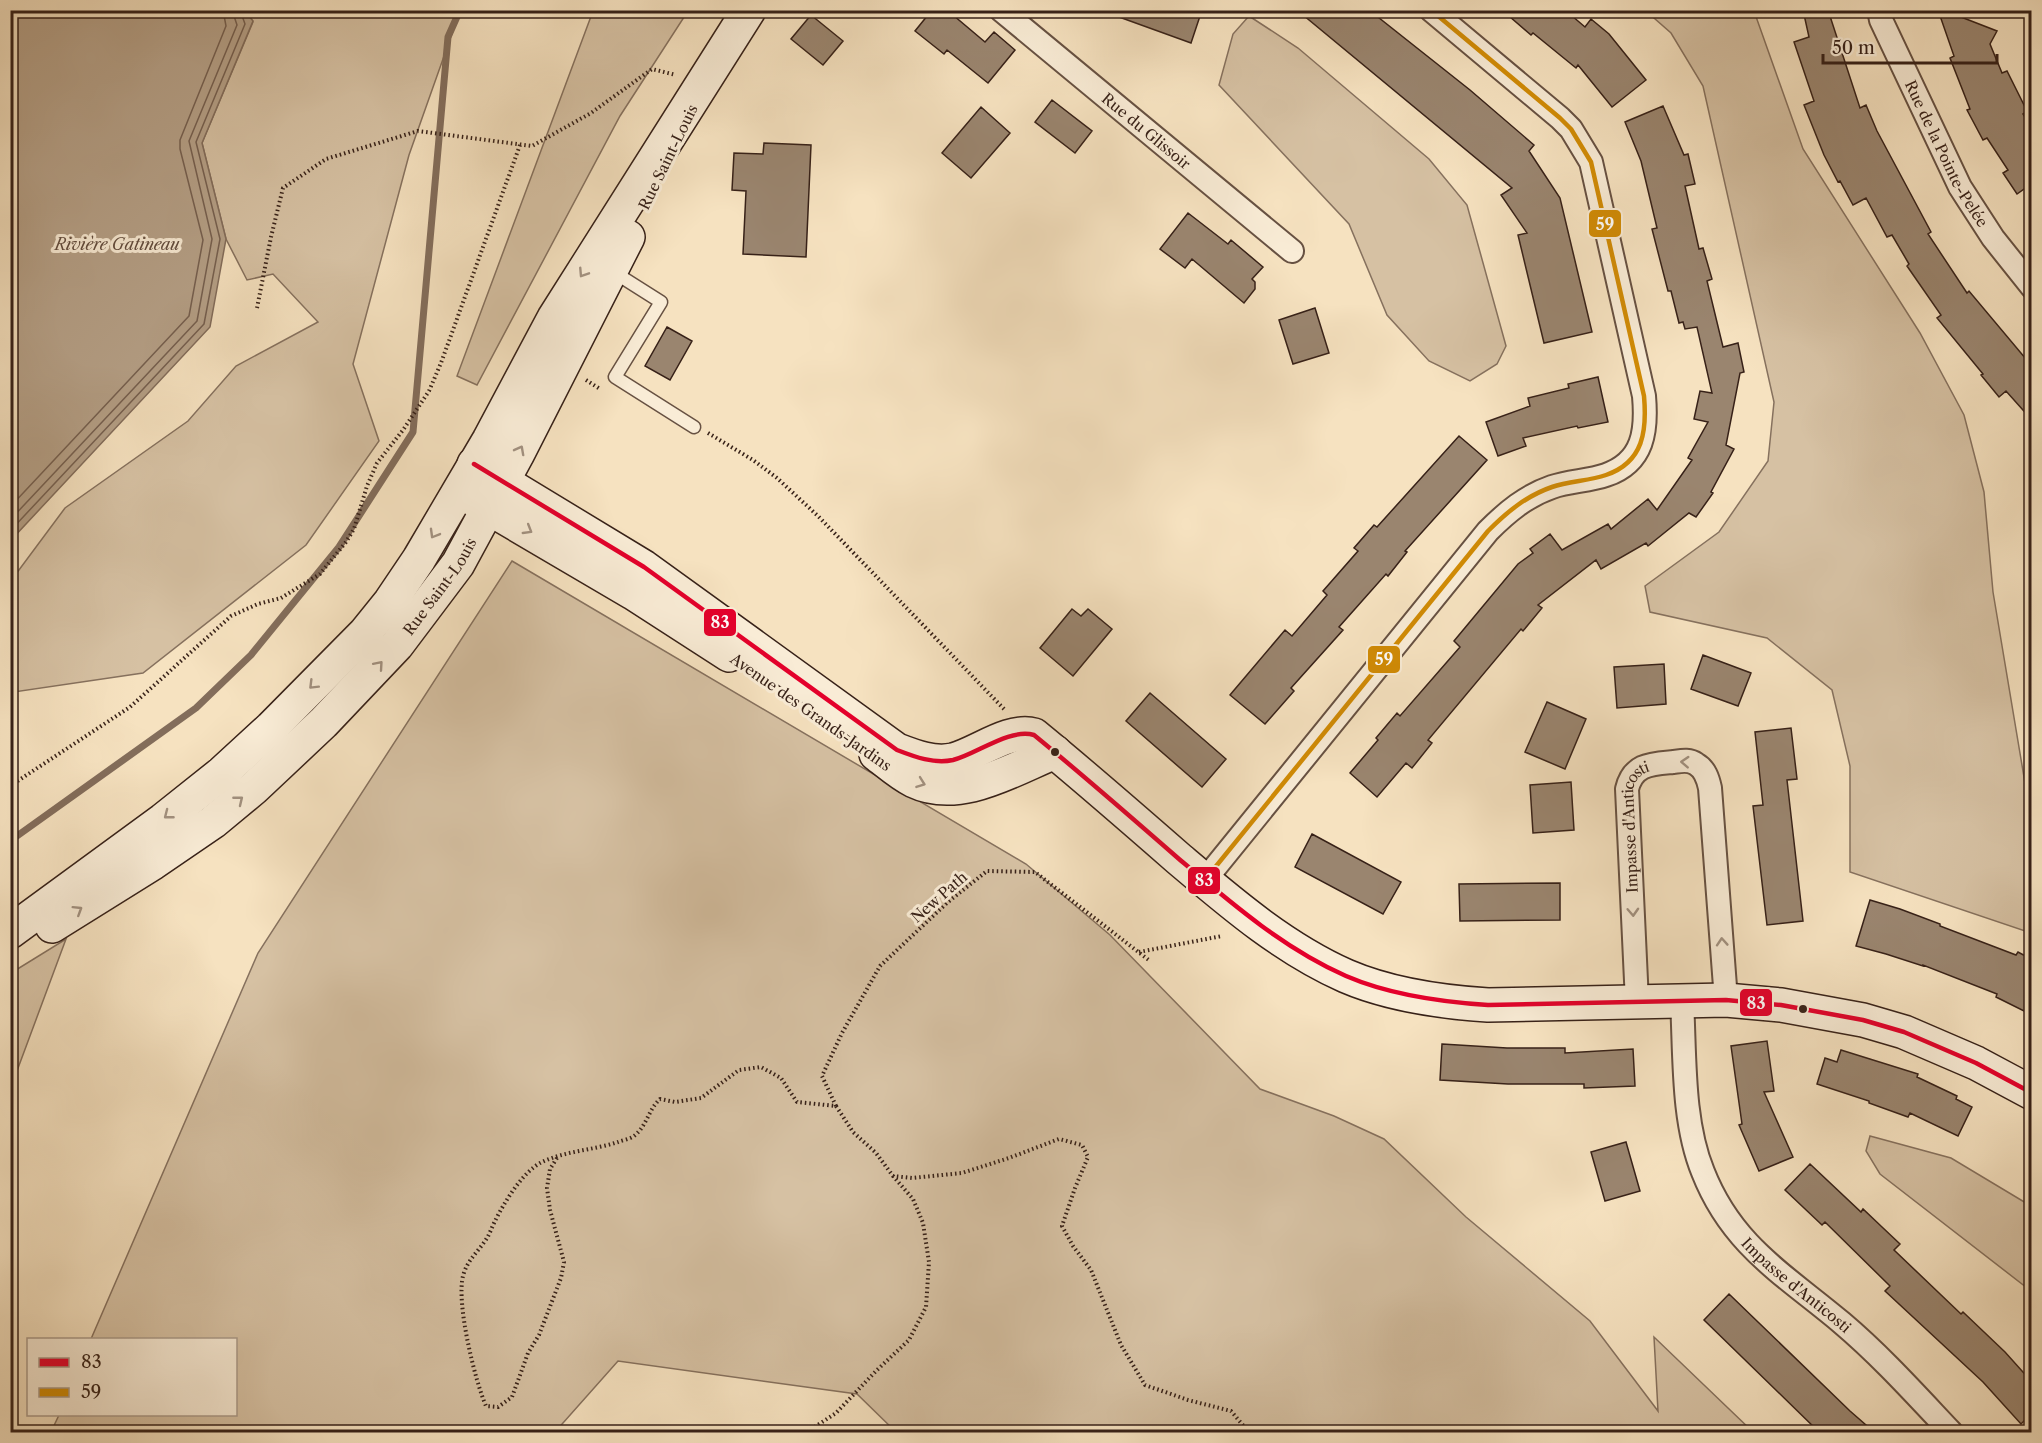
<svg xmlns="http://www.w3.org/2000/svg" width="2042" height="1443" font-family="'Libre Caslon Text',serif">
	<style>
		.green { fill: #d6c1a3; stroke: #86715e; stroke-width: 1.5 }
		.water { fill: #b5a087; stroke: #836d5b; stroke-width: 1.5 }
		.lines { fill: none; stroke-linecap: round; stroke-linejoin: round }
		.shore { stroke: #766050; stroke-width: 1.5 }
		.stream { stroke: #836d5b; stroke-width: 7 }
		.building { fill: #9a856f; stroke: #372118; stroke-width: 1.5 }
		.lane-casing { stroke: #675142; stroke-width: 15 }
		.street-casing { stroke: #675142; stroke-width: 26 }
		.secondary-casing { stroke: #372118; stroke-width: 36 }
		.path { stroke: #372118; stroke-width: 4; stroke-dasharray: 1.5 3; stroke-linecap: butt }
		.lane { stroke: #f9ecd6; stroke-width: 12 }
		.street { stroke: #f9ecd6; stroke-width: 22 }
		.secondary { stroke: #f9ecd6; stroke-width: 33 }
		.bus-1-casing { stroke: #f9ecd6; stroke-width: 9 }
		.bus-2-casing { stroke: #f9ecd6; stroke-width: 9 }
		.bus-1 { stroke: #e4002b; stroke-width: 4.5 }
		.bus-2 { stroke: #d18b05; stroke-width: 4.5 }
		.oneway { stroke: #a29180 }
		.bus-dot { fill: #372118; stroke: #f9ecd6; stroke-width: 2 }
		.labels { text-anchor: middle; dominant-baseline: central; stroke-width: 6; stroke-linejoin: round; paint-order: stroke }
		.street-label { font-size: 15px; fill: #372118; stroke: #f9ecd6 }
		.water-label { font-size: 16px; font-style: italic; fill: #634d3f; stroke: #f9ecd6 }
		.line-badge { stroke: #f9ecd6; stroke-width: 2 }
		.badge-label { font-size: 16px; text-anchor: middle; font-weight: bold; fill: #fff }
	</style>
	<rect width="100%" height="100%" fill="#f6e2c0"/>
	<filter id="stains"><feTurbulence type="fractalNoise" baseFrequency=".00333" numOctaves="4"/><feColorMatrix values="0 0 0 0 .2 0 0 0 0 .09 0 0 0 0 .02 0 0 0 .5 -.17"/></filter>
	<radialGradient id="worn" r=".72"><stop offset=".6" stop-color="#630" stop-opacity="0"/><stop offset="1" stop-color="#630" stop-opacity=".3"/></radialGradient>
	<path class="green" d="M244 11H460L409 155 353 364 379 441 306 545 143 673 14 692 10 672V582L65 508 188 421 236 366 318 322 273 274 247 280 226 239 202 143 253 22Z
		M593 11H688L620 116 477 385 457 376Z
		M1646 11H1754L1803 149 1920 333 1964 415 1984 492 1993 592 2029 807 2031 811V933L1850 872V766L1832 690 1767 638 1650 612 1645 586 1719 532 1768 461 1774 402 1703 86 1671 33Z
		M1249 16 1298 48 1429 159 1467 205 1506 346 1497 364 1470 381 1429 361 1387 315 1349 224 1219 85 1233 34Z
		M512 561 1026 864 1110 935 1260 1089 1334 1116 1384 1139 1466 1217 1590 1321 1658 1411 1654 1337 1753 1432H896L857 1394 618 1361 555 1432H51L59 1415 236 1414V1340L91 1339 258 953Z
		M66 939 11 1087V973Z
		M1870 1136 1951 1158 2031 1206V1291L1880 1174 1866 1151Z"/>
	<path class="water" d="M11 10H244L253 21 202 143 226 239 210 327 11 540Z"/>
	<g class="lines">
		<path class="shore" d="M10 507 189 316 203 240 180 149V140L226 26 223 10
			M10 520 197 321 212 239 189 141 237 25 232 10
			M10 531 204 324 220 239 196 142 245 24 240 10"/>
		<path class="stream" d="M10 841 196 708 251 655 339 547 413 432 448 37 460 10"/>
	</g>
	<path class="building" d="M932 10H947L985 42 994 32 1015 50 988 83 947 50 944 54 915 31Z
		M1109 10H1202L1191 43 1108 13Z
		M1297 10H1369L1470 90 1534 145 1529 151 1560 198 1592 332 1544 343 1518 235 1527 233 1501 195 1512 188Z
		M1502 10H1565L1585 27 1591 19 1609 34 1646 80 1612 107 1578 65 1576 68 1533 33 1531 35Z
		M1803 10H1828L1860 108 1866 105 1877 131 1931 232 1928 234 1967 293 1969 291 2031 365V419L2006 391 1999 397 1981 375 1983 374 1937 318 1941 315 1907 266 1909 264 1892 235 1887 237 1866 198 1853 205 1840 181 1838 182 1824 155 1804 105 1814 101 1794 42 1809 37Z
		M1938 10H1943L1997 31 1990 44 2002 73 2007 71 2027 111 2023 114 2031 127V184L2017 194 2003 173 2008 170 1987 138 1983 140 1967 110 1970 109 1950 58 1954 56Z
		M811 15 843 41 823 65 791 39Z
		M1052 100 1092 131 1075 153 1035 122Z
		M1663 106 1684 155 1688 154 1695 184 1685 186 1699 249 1703 248 1712 279 1707 281 1723 347 1738 343 1744 372 1740 373 1726 445 1734 449 1711 492 1713 493 1696 517 1689 513 1648 546 1646 543 1601 569 1596 560 1538 605 1542 608 1523 631 1521 629 1428 740 1432 743 1412 768 1406 763 1377 797 1350 773 1378 740 1376 738 1397 713 1400 716 1460 647 1454 641 1518 564 1533 553 1530 549 1550 534 1562 550 1608 524 1611 529 1648 499 1657 510 1692 460 1688 458 1708 422 1694 419 1700 391 1712 393 1697 327 1685 329 1683 322 1679 323 1671 291H1668L1652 229 1657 228 1641 161 1625 122Z
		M981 107 1010 133 971 178 942 153Z
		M764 143 811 145 806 257 743 254 746 191 732 190 734 153 763 154Z
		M1188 213 1228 244 1231 240 1263 267 1252 279 1255 282V289L1244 303 1192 259 1185 268 1160 249Z
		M1315 308 1329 353 1293 364 1279 320Z
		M667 327 692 341 670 380 645 366Z
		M1598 377 1608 422 1578 428 1577 426 1523 438 1526 446 1498 456 1486 422 1530 406 1528 398 1569 388 1568 384Z
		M1459 436 1487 460 1405 551 1407 552 1388 576 1386 574 1339 627 1343 630 1291 688 1294 691 1265 724 1230 695 1285 630 1292 636 1327 595 1323 591 1358 551 1354 548 1374 525 1377 527Z
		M1072 609 1081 616 1088 609 1112 629 1073 676 1040 648Z
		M1703 655 1751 673 1738 706 1691 689Z
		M1664 664 1666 704 1617 708 1614 667Z
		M1150 693 1226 759 1202 787 1126 721Z
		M1547 702 1586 719 1565 769 1525 752Z
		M1791 728 1797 779 1787 780 1803 921 1767 925 1753 806 1763 805 1755 732Z
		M1571 782 1574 830 1533 833 1530 785Z
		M1312 834 1401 882 1383 914 1295 867Z
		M1560 883V920L1460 921 1459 884Z
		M1870 900 1900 909 1940 924V926L2016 955 2018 952 2031 959V996L2024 1011 1996 997 1997 994 1923 965V966L1886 954 1856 946Z
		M1767 1041 1774 1091 1764 1092 1793 1157 1759 1171 1739 1125 1742 1124 1731 1046Z
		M1442 1044 1507 1048H1565V1053L1633 1049 1635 1086 1584 1088V1084H1508L1440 1080Z
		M1841 1050 1918 1074 1917 1077 1957 1096 1956 1099 1972 1107 1958 1136 1910 1113 1908 1117 1869 1103V1101L1817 1084 1825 1058 1837 1062Z
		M1626 1142 1640 1191 1605 1201 1591 1152Z
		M1810 1164 1861 1212 1863 1209 1882 1227 1900 1244 1894 1250 1961 1314 1963 1312 2005 1352 2031 1381V1414L2021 1424 1983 1382 1885 1291 1890 1286 1825 1222 1822 1225 1785 1190Z
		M1729 1294 1850 1411 1874 1432H1819L1704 1320Z"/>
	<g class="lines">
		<defs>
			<path id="lane" d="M612 271 661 302 615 377 694 427"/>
			<g id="street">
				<path id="s1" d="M1001 10 1292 251"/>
				<path id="s2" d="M1879 10 1881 20 1960 187 1993 238 2032 287"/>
				<path d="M1204 881 1488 531C1507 512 1526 496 1552 487 1569 481 1589 481 1606 475 1644 462 1647 430 1644 396L1591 162 1571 129 1560 118 1431 10"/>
				<path id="s3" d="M1682 1001C1685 1055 1682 1121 1703 1172 1732 1246 1785 1275 1842 1323 1881 1356 1916 1395 1951 1432"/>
				<path id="s4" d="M1637 1002 1627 789C1633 764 1651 764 1673 762 1681 761 1689 759 1696 764 1705 769 1708 779 1710 788L1726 1000"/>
			</g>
			<g id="secondary">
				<path d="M474 464 644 567 897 750C915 757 934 764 953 760 977 754 1009 728 1034 735 1083 775 1131 817 1179 859 1231 903 1283 948 1346 976 1390 995 1441 1002 1488 1005L1726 1000 1781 1005 1863 1020 1904 1032 1976 1063 2032 1093"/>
				<path d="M468 496 633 593 729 655"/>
				<path d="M876 754C888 763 900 774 914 781 960 803 1013 769 1055 752"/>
				<path id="s5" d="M52 926 153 863 213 822 254 788 323 723 397 645 458 564 517 455 628 237"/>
				<path d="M10 932 163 820 222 773 271 728 365 633 390 602 419 559 489 440 554 318 749 10"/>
			</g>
		</defs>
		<use href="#lane" class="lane-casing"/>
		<use href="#street" class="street-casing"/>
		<use href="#secondary" class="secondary-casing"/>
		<path class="path" d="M257 308 271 237 283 188 326 159 418 131 532 146 591 113 652 69 676 75
			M586 380 600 389
			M708 433 753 460 777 478 818 516 1004 709
			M10 786 130 707 231 616 258 604 281 598 320 574 346 542 354 529 367 486 377 463 403 430 429 391 441 363 520 145
			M1139 952 1222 936
			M836 1106 822 1076 842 1033 880 966 948 902 987 871 1035 872 1150 961
			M557 1158 550 1169 547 1188 550 1210 564 1262 561 1278 539 1335 528 1353 512 1397 498 1407 486 1406C475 1381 456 1303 463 1276 467 1260 479 1251 487 1238 490 1233 492 1227 495 1221 504 1203 523 1171 542 1162 565 1151 594 1150 618 1142 623 1140 630 1139 634 1136 647 1126 648 1110 660 1099L675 1102 701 1098 739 1070 761 1067 781 1078 797 1102 836 1106 853 1132 876 1153 893 1176 912 1178 962 1173 1009 1158 1059 1139 1082 1145 1088 1157 1075 1188 1062 1226 1073 1246 1091 1270 1121 1345 1145 1385 1188 1400 1231 1411 1247 1430V1432
			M807 1432 836 1413 877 1370 909 1340 926 1307 929 1262 923 1223 913 1199 893 1176"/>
		<use href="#lane" class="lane"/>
		<use href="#street" class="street"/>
		<use href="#secondary" class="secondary"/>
		<defs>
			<path id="bus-1" d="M474 464 644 567 897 750C915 757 934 764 953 760 977 754 1009 728 1034 735 1083 775 1131 817 1179 859 1231 903 1283 948 1346 976 1390 995 1441 1002 1488 1005L1726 1000 1781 1005 1863 1020 1904 1032 1976 1063 2032 1093"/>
			<path id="bus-2" d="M1204 881 1488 531C1507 512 1526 496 1552 487 1569 481 1589 481 1606 475 1644 462 1647 430 1644 396L1591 162 1571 129 1560 118 1431 10"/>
		</defs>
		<use href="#bus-1" class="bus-1-casing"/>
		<use href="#bus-2" class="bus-2-casing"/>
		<use href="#bus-1" class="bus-1"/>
		<use href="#bus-2" class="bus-2"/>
	</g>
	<defs><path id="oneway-chevron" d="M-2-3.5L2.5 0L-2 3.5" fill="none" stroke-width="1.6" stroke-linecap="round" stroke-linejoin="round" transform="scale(1.5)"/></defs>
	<g class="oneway">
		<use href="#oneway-chevron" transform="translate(583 273) rotate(123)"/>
		<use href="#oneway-chevron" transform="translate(520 450) rotate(-62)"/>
		<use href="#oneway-chevron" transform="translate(528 530) rotate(31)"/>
		<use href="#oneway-chevron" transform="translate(434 534) rotate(120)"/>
		<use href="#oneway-chevron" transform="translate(379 665) rotate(-49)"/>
		<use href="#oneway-chevron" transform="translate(313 685) rotate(135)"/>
		<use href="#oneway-chevron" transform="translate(1685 762) rotate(-177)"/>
		<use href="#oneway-chevron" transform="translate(921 783) rotate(20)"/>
		<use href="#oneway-chevron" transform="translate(239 800) rotate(-39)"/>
		<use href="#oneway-chevron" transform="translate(168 815) rotate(142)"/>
		<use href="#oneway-chevron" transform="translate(78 910) rotate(-32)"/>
		<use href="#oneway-chevron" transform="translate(1633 912) rotate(87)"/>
		<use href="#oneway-chevron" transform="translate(1722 942) rotate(-94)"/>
	</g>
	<g class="bus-dot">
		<circle cx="1055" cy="752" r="5"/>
		<circle cx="1803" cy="1009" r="5"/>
	</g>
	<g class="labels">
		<g class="street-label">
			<text stroke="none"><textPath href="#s1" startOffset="189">Rue du Glissoir</textPath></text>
			<text stroke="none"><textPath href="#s2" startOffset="159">Rue de la Pointe-Pelée</textPath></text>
			<text transform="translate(668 157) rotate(-64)">Rue Saint-Louis</text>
			<text stroke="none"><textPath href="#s5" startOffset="520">Rue Saint-Louis</textPath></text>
			<text transform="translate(811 712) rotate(35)">Avenue des Grands-Jardins</text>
			<text stroke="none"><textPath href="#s4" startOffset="178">Impasse d'Anticosti</textPath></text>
			<text transform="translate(939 897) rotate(-41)">New Path</text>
			<text stroke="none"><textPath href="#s3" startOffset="322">Impasse d'Anticosti</textPath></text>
		</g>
		<g class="water-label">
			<text x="117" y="244">Rivière Gatineau</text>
		</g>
	</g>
	<g class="line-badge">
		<rect x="1588" y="209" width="34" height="29" rx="6" fill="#d18b05"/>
		<rect x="703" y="608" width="34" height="29" rx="6" fill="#e4002b"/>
		<rect x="1367" y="645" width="34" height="29" rx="6" fill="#d18b05"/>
		<rect x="1187" y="866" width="34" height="29" rx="6" fill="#e4002b"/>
		<rect x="1739" y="988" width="34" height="29" rx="6" fill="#e4002b"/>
	</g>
	<g class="badge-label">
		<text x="1605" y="230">59</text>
		<text x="720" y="628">83</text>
		<text x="1384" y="665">59</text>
		<text x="1204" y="886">83</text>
		<text x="1756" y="1009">83</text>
	</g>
	<rect width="2042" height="1443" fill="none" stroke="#f6e2c0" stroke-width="36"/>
	<rect x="12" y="12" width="2018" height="1419" fill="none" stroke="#372118" stroke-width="3"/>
	<rect x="18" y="18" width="2006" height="1407" fill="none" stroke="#372118" stroke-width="1.5"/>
	<rect x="27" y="1338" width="210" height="78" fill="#f9ecd6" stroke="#ab9b8a" stroke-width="1.5"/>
	<rect x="39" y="1358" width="30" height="9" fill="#e4002b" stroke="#ab9b8a" stroke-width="1.5"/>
	<text x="81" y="1368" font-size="18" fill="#372118">83</text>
	<rect x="39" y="1388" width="30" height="9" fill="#d18b05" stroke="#ab9b8a" stroke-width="1.5"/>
	<text x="81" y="1398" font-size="18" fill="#372118">59</text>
	<path d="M1823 54v9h174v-9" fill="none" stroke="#372118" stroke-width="3"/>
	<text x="1832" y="54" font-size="18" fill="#372118" stroke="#f9ecd6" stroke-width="4.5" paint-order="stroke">50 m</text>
	<rect width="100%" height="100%" filter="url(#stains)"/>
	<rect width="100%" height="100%" fill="url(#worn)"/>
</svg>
